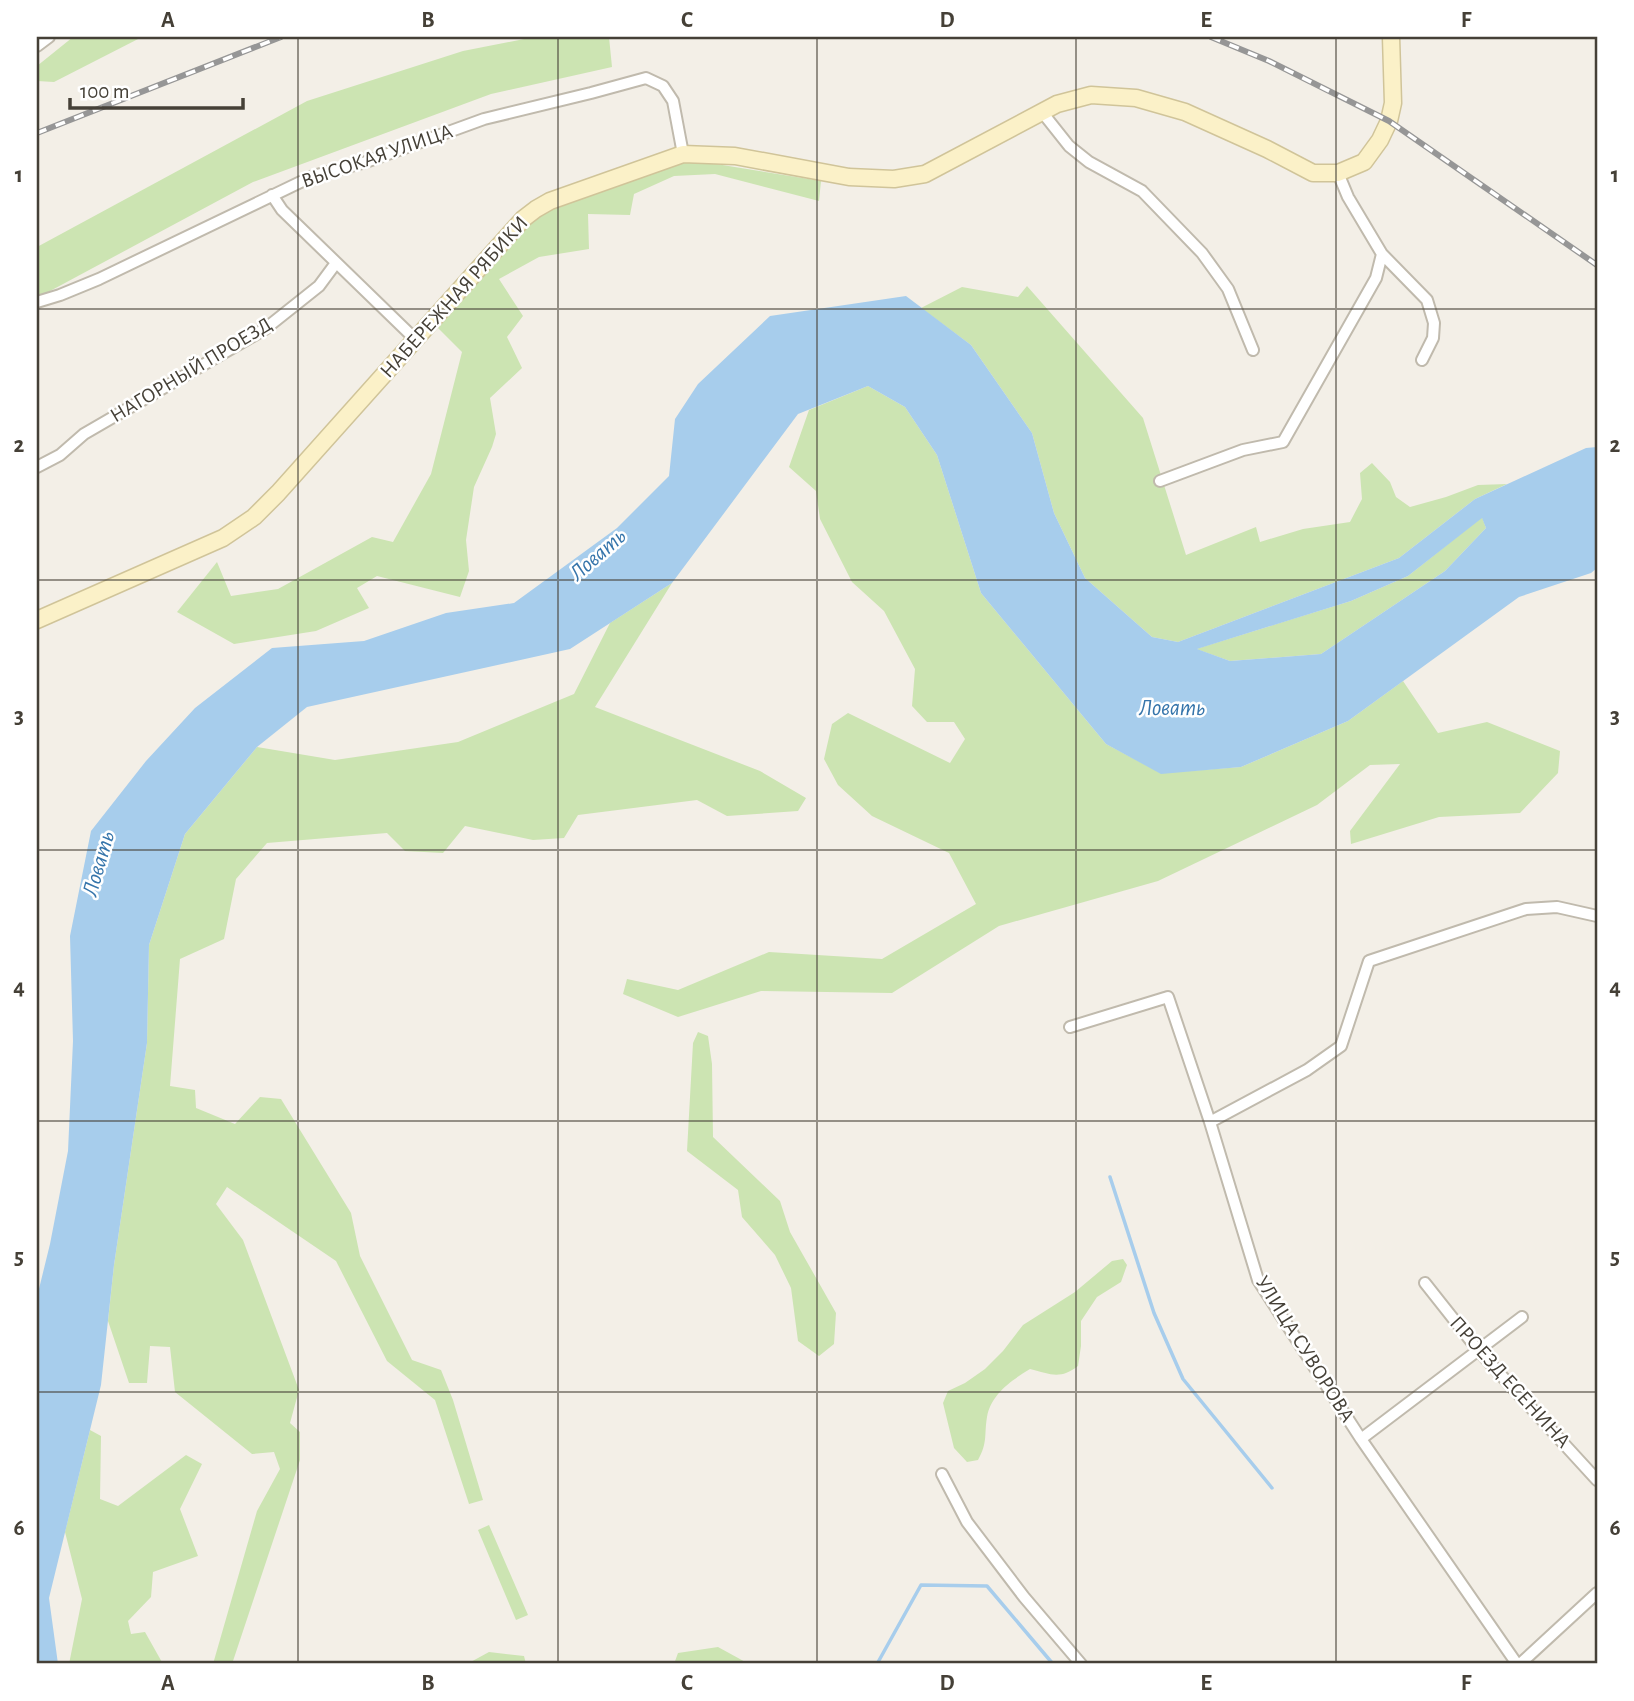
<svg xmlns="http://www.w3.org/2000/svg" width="1634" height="1701" font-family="'Alegreya Sans',sans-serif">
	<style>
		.green { fill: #cce4b2 }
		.water { fill: #a7cdec; fill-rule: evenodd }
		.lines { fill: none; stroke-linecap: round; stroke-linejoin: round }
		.stream { stroke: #a7cdec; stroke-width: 3.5 }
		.street-casing { stroke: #c0baad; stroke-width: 14 }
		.secondary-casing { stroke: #d0c499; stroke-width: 19 }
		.street { stroke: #fff; stroke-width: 10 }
		.secondary { stroke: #fbf1c8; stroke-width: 16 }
		.rail-casing { stroke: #969696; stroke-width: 6 }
		.rail { stroke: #fff; stroke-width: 3.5; stroke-dasharray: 10; stroke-linecap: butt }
		.grid { fill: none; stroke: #454037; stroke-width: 2; stroke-opacity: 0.55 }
		.labels { text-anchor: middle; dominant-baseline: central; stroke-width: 5; stroke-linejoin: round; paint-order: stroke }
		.street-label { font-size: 21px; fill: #454037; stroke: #fff }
		.water-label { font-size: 23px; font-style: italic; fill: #3675ab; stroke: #fff }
		.neatline { fill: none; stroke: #454037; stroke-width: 2.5 }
		.grid-label { font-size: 23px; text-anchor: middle; font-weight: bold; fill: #454037 }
	</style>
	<rect width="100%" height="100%" fill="#f3efe7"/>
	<path class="green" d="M73 37H142L54 82 37 81V66Z
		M534 37H609L612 67 491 94 253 182 37 298V247L307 101 463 51Z
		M682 162H704L821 181 819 201 715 174 674 176 634 194 630 215 588 214 589 249 539 257 499 279 523 316 507 337 522 368 490 398 496 434 492 447 474 487 466 540 469 571 460 597 377 576 357 588 369 608 316 631 234 644 177 612 217 562 231 596 278 589 372 537 393 542 431 474 462 352 435 325 524 225 546 210Z
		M1027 286 1143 418 1186 555 1256 527 1260 542 1303 529 1350 522 1362 499 1360 473 1372 463 1390 482 1396 497 1410 507 1446 497 1478 485 1507 484 1475 499 1399 558 1178 642 1152 637 1085 578 1054 513 1032 433 971 345 921 308 962 287 1018 297Z
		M868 386 905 407 937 455 981 593 1106 744 1161 773 1241 767 1348 721 1403 681 1438 733 1487 722 1560 751 1558 773 1520 813 1439 817 1351 844 1350 831 1400 764 1370 765 1317 805 1158 881 999 926 892 993 761 991 678 1017 623 994 627 979 678 990 769 952 882 959 976 904 949 853 872 816 838 785 824 759 832 724 848 713 950 763 965 739 954 722H927L912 706 915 669 884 611 852 582 820 519 816 491 789 467 809 410Z
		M1482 517 1486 528 1445 571 1321 654 1230 661 1196 649 1351 601 1408 576Z
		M672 583 595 707 760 771 806 798 798 811 727 816 697 800 578 815 564 838 533 840 465 826 443 853 405 851 387 833 267 843 236 879 224 939 180 959 170 1086 195 1090 196 1108 235 1124 260 1097 281 1099 351 1213 360 1256 412 1360 441 1370 453 1400 483 1500 469 1504 435 1400 387 1361 336 1261 227 1187 216 1204 243 1240 299 1390 290 1423 300 1432V1460L232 1664H213L257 1511 280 1469 274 1452 252 1454 175 1392 170 1347 150 1346 147 1383H129L108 1321 114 1265 147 1043 149 945 185 834 257 747 335 760 458 742 574 694 610 623Z
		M698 1032 708 1036 712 1064 713 1137 780 1201 790 1232 836 1313 834 1344 819 1356 798 1341 791 1288 775 1255 742 1217 738 1190 687 1151 693 1043Z
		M1123 1259 1127 1265 1121 1282 1097 1297 1081 1321V1346L1078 1366C1060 1380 1050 1374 1030 1369 1012 1380 991 1394 987 1417 984 1435 988 1442 978 1460L967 1462 954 1448 943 1403 948 1391 965 1383 985 1369 1003 1351 1023 1325 1075 1292 1112 1261Z
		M90 1430 101 1436 100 1499 118 1506 186 1455 202 1464 180 1509 198 1556 153 1572 151 1597 128 1621 131 1634 145 1632 163 1664H69L82 1599 65 1532Z
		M489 1525 528 1615 516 1620 478 1530Z
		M718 1647 749 1664H674L678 1653Z
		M489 1652 524 1656 526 1664H467Z"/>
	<path class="water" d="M906 296 971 345 1032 433 1054 513 1085 578 1152 637 1178 642 1399 558 1475 499 1586 448 1597 447V568L1591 573 1519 597 1348 721 1241 767 1161 774 1106 744 981 593 937 455 905 407 868 386 798 414 672 583 570 649 307 707 257 747 185 834 149 945 147 1043 114 1265 101 1385 49 1598 58 1664H37V1297L50 1244 68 1151 73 1041 70 936 91 831 146 761 195 708 272 648 364 641 446 613 514 603 617 528 669 476 675 419 698 384 770 316ZM1482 518 1486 528 1445 571 1321 654 1230 661 1197 649 1351 601 1408 576Z"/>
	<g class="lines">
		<path class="stream" d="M1110 1177 1154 1313 1183 1379 1272 1488
			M877 1664 921 1585 987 1586 1053 1664"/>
		<defs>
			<path id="street" d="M37 46 49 37
				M1042 112 1069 146 1089 162 1142 191 1202 253 1228 289 1253 350
				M1338 173 1348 197 1382 254 1427 300 1434 323 1433 338 1422 360
				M272 195 282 210 415 339
				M37 302 60 295 99 279 313 176 366 162 484 119 591 93 646 78 663 86 673 101 683 154
				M37 467 60 455 84 434 265 329 319 286 336 263
				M1160 481 1243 450 1283 442 1376 278 1382 254
				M1070 1027 1168 997 1210 1122 1258 1280 1361 1439 1517 1664
				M1210 1122 1307 1070 1341 1046 1369 961 1526 909 1557 907 1597 916
				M1425 1283 1478 1350 1597 1480
				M1361 1439 1522 1317
				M942 1474 967 1522 1024 1597 1081 1664
				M1520 1664 1597 1593"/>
			<path id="secondary" d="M37 620 223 538 254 517 278 493 523 219 536 209 550 201 683 154 735 156 849 177 894 179 925 174 1057 104 1091 95 1136 98 1185 112 1267 149 1313 173H1338L1364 162 1380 140 1389 121 1393 103 1391 37"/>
		</defs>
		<use href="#street" class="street-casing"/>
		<use href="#secondary" class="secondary-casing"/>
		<use href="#street" class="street"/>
		<use href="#secondary" class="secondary"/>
		<defs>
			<path id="rail" d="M1211 37 1269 61 1389 121 1597 265
				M37 133 281 37"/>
		</defs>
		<use href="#rail" class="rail-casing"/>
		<use href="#rail" class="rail"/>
	</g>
	<path class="grid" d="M298 37V1664M558 37V1664M817 37V1664M1076 37V1664M1336 37V1664M37 309H1597M37 580H1597M37 850H1597M37 1121H1597M37 1392H1597"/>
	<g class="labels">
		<g class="street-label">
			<text transform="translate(377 156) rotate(-19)">ВЫСОКАЯ УЛИЦА</text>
			<text transform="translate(454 297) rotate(-48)">НАБЕРЕЖНАЯ РЯБИКИ</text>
			<text transform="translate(191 370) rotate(-31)">НАГОРНЫЙ ПРОЕЗД</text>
			<text transform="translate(1305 1349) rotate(58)">УЛИЦА СУВОРОВА</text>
			<text transform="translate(1510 1382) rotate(48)">ПРОЕЗД ЕСЕНИНА</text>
		</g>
		<g class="water-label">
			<text transform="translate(598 555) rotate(-41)">Ловать</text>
			<text x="1172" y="708">Ловать</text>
			<text transform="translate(99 864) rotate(-74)">Ловать</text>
		</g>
	</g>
	<rect width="1634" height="1701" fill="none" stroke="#ffffff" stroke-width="77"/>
	<path d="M70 98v10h173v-10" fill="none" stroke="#454037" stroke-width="3.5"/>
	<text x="80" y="98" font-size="21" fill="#454037" stroke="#ffffff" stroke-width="5" paint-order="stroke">100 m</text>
	<rect x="38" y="38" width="1558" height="1624" class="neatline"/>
	<g class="grid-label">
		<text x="168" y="27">A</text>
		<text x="428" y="27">B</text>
		<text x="687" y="27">C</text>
		<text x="947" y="27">D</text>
		<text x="1206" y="27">E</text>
		<text x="1466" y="27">F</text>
		<text x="19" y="182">1</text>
		<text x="1615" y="182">1</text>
		<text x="19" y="452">2</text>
		<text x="1615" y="452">2</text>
		<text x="19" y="723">3</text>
		<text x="1615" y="723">3</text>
		<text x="19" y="994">4</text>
		<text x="1615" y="994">4</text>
		<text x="19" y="1264">5</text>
		<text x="1615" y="1264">5</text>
		<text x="19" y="1535">6</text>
		<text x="1615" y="1535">6</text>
		<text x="168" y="1690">A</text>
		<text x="428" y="1690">B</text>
		<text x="687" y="1690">C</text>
		<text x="947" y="1690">D</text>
		<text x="1206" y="1690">E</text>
		<text x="1466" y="1690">F</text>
	</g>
</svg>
